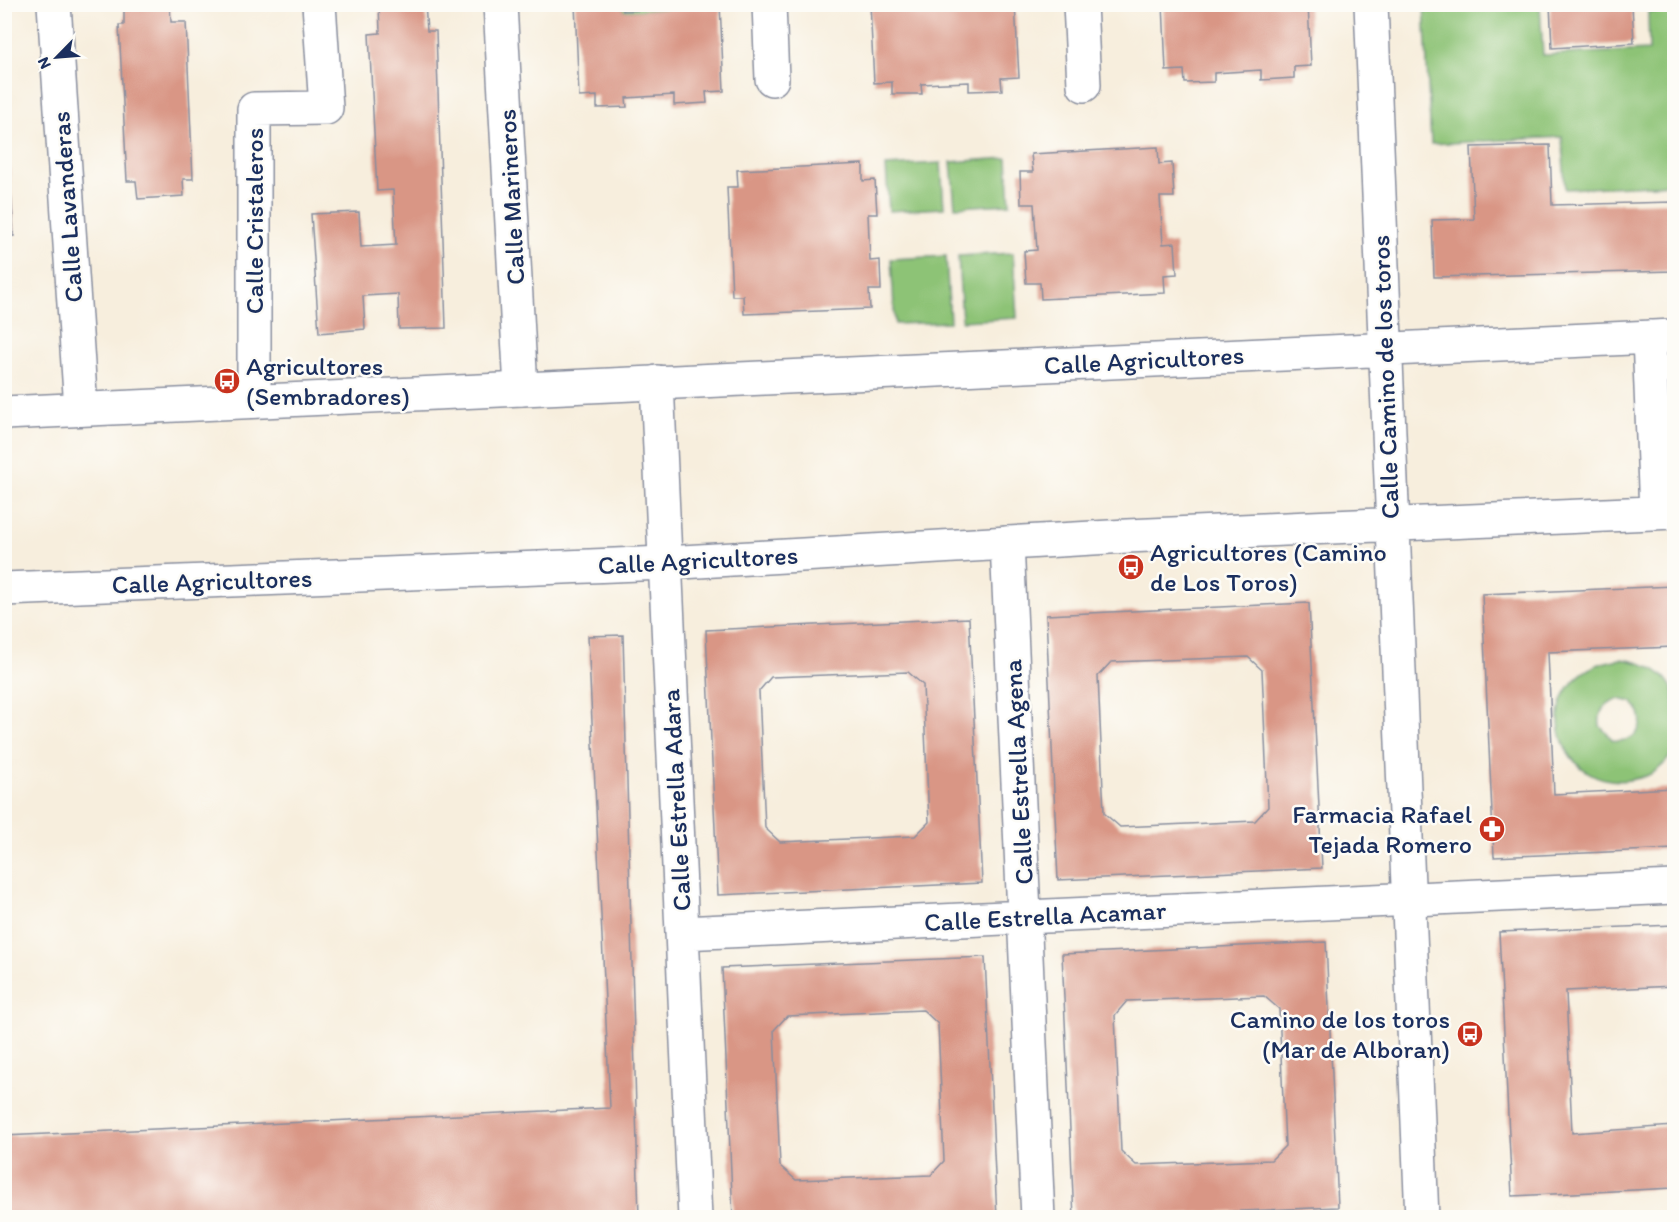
<svg xmlns="http://www.w3.org/2000/svg" width="1679" height="1222" font-family="Itim,sans-serif">
	<style>
		.green { fill: #8dc376; stroke: #54796a; stroke-width: 1.5; fill-rule: evenodd }
		.building { fill: #d99685; fill-rule: evenodd }
		.lines { fill: none; stroke-linecap: round; stroke-linejoin: round }
		.pedestrian-casing { stroke: #898e9e; stroke-width: 36 }
		.minor-casing { stroke: #898e9e; stroke-width: 36 }
		.tertiary-casing { stroke: #898e9e; stroke-width: 36 }
		.pedestrian { stroke: #fff; stroke-width: 33 }
		.minor { stroke: #fff; stroke-width: 33 }
		.tertiary { stroke: #fff; stroke-width: 33 }
		.labels { text-anchor: middle; dominant-baseline: central; stroke-width: 5; stroke-linejoin: round; paint-order: stroke }
		.street-label { font-size: 26px; fill: #1b2f5e; stroke: #fdfcf7 }
		.poi-label { font-size: 26px; fill: #1b2f5e; stroke: #fdfcf7; text-anchor: start }
	</style>
	<rect width="100%" height="100%" fill="#fdfcf7"/>
	<filter id="ink" filterUnits="userSpaceOnUse"><feTurbulence type="fractalNoise" baseFrequency=".0167" numOctaves="2"/><feDisplacementMap in="SourceGraphic" scale="12" xChannelSelector="R" yChannelSelector="G"/><feConvolveMatrix kernelMatrix="1 2 1 2 8 2 1 2 1" color-interpolation-filters="sRGB"/></filter>
	<filter id="wash" filterUnits="userSpaceOnUse"><feTurbulence type="fractalNoise" baseFrequency=".008" numOctaves="4" result="noise"/><feDisplacementMap in="SourceGraphic" scale="24" xChannelSelector="R" yChannelSelector="G"/><feGaussianBlur stdDeviation="1.35" result="paint"/><feColorMatrix in="noise" values="0 0 0 0 0 0 0 0 0 0 0 0 0 0 0 0 0 1.4 0 .05"/><feComposite in="paint" operator="in"/></filter>
	<g filter="url(#wash)">
		<rect width="100%" height="100%" fill="#f7eedd"/>
		<path class="green" d="M622 5H669V9L623 11Z
			M1424 5H1540L1543 55 1649 50 1648 12 1674 11V184L1565 189 1562 137 1431 144Z
			M1007 158 1010 204 955 207 951 162Z
			M941 163 944 208 889 211 886 166Z
			M1013 253 1017 318 962 321 958 256Z
			M946 256 950 322 895 324 891 259Z
			M1621 659C1644 662 1665 670 1674 692 1674 710 1678 731 1674 747 1672 759 1657 772 1646 776 1554 807 1519 672 1621 659ZM1618 699 1632 702C1650 720 1638 745 1613 740L1600 726C1598 712 1604 703 1618 699Z"/>
		<g id="blocks">
			<path class="building" d="M124 4H170L171 22H186L193 179H183L184 196 138 199 136 181H127L119 25H124Z
				M379 4H425L427 31H436L446 328 399 329 398 294 363 296 365 329 319 333 311 214 359 212 361 247 396 245 393 190 377 191 369 34 380 33Z
				M575 4H622L623 11 669 9V4H720L724 91 706 92 707 103 674 105V95L626 98 627 107 597 108V96L579 97Z
				M870 4H1015L1019 77 1001 78 1002 90 969 91V82L921 84 922 94H892V82L874 83Z
				M1163 4H1308L1311 66 1294 67V78L1261 80V70L1214 73V82L1185 83 1184 70 1166 71Z
				M1550 4H1632L1634 43 1552 48Z
				M4 85 14 236 4 237Z
				M1550 145 1552 205 1674 202V271L1434 277 1432 220 1474 219 1471 147Z
				M1158 147 1159 164 1172 163 1174 197H1160L1163 244 1175 243 1177 274 1164 275 1165 293 1041 299 1040 283H1026L1024 251 1037 250 1034 204H1021L1020 172H1033L1031 154Z
				M863 164V181L875 180 877 214H868L870 261 880 260 881 290H869L870 309 744 314 743 296H732L727 187H738L737 170Z
				M1674 586V647L1548 652 1554 794 1674 788V849L1494 857 1482 594Z
				M1309 603 1322 868 1058 880 1046 615ZM1248 657 1262 670 1268 807 1255 821 1120 827 1104 813 1098 676 1111 662Z
				M969 618 982 883 718 895 706 630ZM908 672 923 685 929 822 915 836 780 842 765 828 759 691 771 677Z
				M623 635 639 1218H4V1136L610 1108 588 636Z
				M1674 925V986L1566 991 1572 1133 1674 1126V1188L1512 1196 1499 932Z
				M1326 942 1338 1207 1074 1218 1062 954ZM1264 996 1279 1009 1285 1146 1271 1160 1136 1165 1121 1151 1115 1015 1127 1001Z
				M985 957 997 1218H733L722 968ZM923 1010 938 1024 944 1161 931 1175 796 1180 780 1166 774 1030 787 1016Z"/>
		</g>
	</g>
	<g filter="url(#ink)">
		<use href="#blocks" fill-opacity="0" stroke="#898e9e" stroke-width="1.5"/>
		<g class="lines">
			<defs>
				<path id="pedestrian" d="M54 4 81 409
					M769 4 772 79
					M1080 4 1084 85
					M254 401V109L326 108 319 4"/>
				<path id="minor" d="M500 4 521 389
					M657 382 695 1218
					M1007 543 1038 1218
					M682 933 1674 887"/>
				<path id="tertiary" d="M1371 4 1422 1218
					M1649 337 1656 513
					M4 413 1674 336
					M4 589 665 563 1127 536 1674 512"/>
			</defs>
			<use href="#pedestrian" class="pedestrian-casing"/>
			<use href="#minor" class="minor-casing"/>
			<use href="#tertiary" class="tertiary-casing"/>
			<use href="#pedestrian" class="pedestrian"/>
			<use href="#minor" class="minor"/>
			<use href="#tertiary" class="tertiary"/>
		</g>
	</g>
	<defs>
		<symbol id="bus-disc" viewBox="-11 -11 22 22"><circle r="9.5" fill="#c8321e" stroke="#fdfcf7"/><path d="M-5-6H5V4H4V6H2V4H-2V6H-4V4H-5ZM-3.5-4V0h7V-4ZM-3.5 1.2v1.5H-2V1.2ZM2 1.2v1.5H3.5V1.2Z" fill="#fff"/></symbol>
		<symbol id="pharmacy-disc" viewBox="-11 -11 22 22"><circle r="9.5" fill="#c8321e" stroke="#fdfcf7"/><path d="M-2-6h4v4h4v4h-4v4h-4v-4h-4v-4h4Z" fill="#fff"/></symbol>
	</defs>
	<g fill-rule="evenodd">
		<use href="#bus-disc" x="212" y="366" width="30" height="30"/>
		<use href="#bus-disc" x="1116" y="552" width="30" height="30"/>
		<use href="#pharmacy-disc" x="1477" y="814" width="30" height="30"/>
		<use href="#bus-disc" x="1455" y="1019" width="30" height="30"/>
	</g>
	<g class="labels">
		<g class="street-label">
			<text transform="translate(511 197) rotate(-93)">Calle Marineros</text>
			<text transform="translate(67 207) rotate(-94)">Calle Lavanderas</text>
			<text transform="translate(254 221) rotate(-90)">Calle Cristaleros</text>
			<text transform="translate(1144 360) rotate(-3)">Calle Agricultores</text>
			<text transform="translate(1385 377) rotate(-92)">Calle Camino de los toros</text>
			<text transform="translate(698 560) rotate(-3)">Calle Agricultores</text>
			<text transform="translate(212 581) rotate(-2)">Calle Agricultores</text>
			<text transform="translate(1018 772) rotate(-93)">Calle Estrella Agena</text>
			<text transform="translate(676 800) rotate(-93)">Calle Estrella Adara</text>
			<text transform="translate(1045 916) rotate(-3)">Calle Estrella Acamar</text>
		</g>
		<g class="poi-label">
			<text x="246" y="366">Agricultores<tspan x="246" dy="30">(Sembradores)</tspan></text>
			<text x="1150" y="552">Agricultores (Camino<tspan x="1150" dy="30">de Los Toros)</tspan></text>
			<text x="1472" y="814" text-anchor="end">Farmacia Rafael<tspan x="1472" dy="30">Tejada Romero</tspan></text>
			<text x="1450" y="1019" text-anchor="end">Camino de los toros<tspan x="1450" dy="30">(Mar de Alboran)</tspan></text>
		</g>
	</g>
	<rect width="1679" height="1222" fill="none" stroke="#fdfcf7" stroke-width="24"/>
	<g transform="translate(57 57) rotate(245)" stroke="#fdfcf7" stroke-width="4.5" paint-order="stroke">
	<path d="M0-4.5L10 22L0 15L-10 22Z" fill="#1b2f5e"/>
	<text y="-9" font-size="16" font-weight="bold" text-anchor="middle" fill="#1b2f5e">N</text>
	</g>
</svg>
